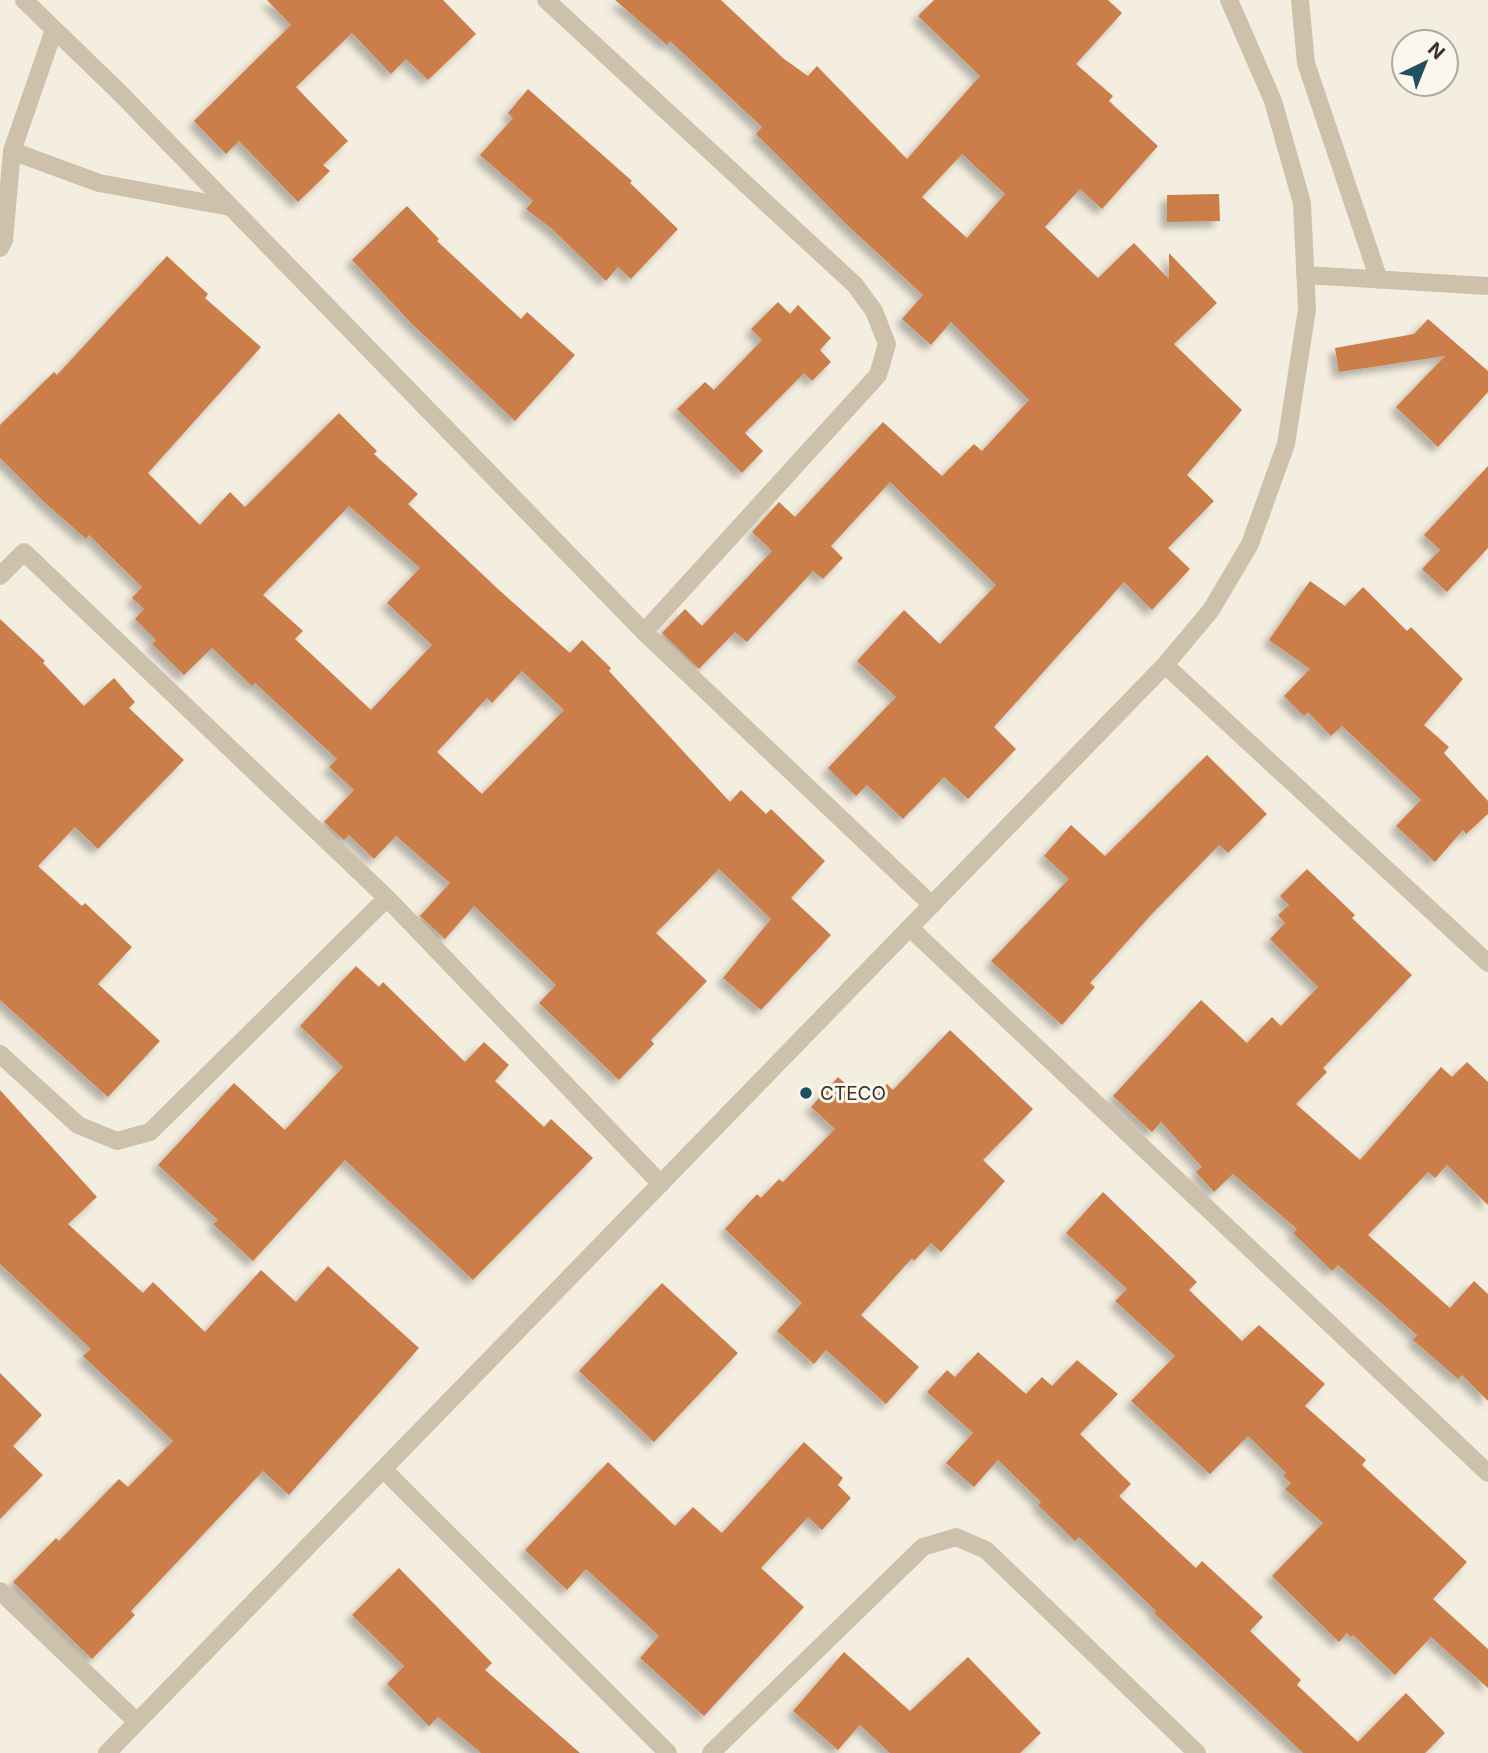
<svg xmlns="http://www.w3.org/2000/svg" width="1488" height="1753" font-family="Inter,sans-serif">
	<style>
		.building { fill: #cb7e48; fill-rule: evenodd; filter: url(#shadow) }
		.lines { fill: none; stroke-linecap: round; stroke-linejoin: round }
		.minor { stroke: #cec1ab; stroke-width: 18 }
		.poi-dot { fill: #1e505f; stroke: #fbf7ee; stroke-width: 2.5 }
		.labels { text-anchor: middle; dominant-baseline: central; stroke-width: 6; stroke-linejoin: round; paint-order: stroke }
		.poi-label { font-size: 19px; fill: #3b332b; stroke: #fbf7ee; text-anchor: start }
	</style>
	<defs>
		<filter id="shadow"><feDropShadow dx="-6" dy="6" stdDeviation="3.5" flood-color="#0004"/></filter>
	</defs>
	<rect width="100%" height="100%" fill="#f4eee0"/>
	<path class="building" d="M267 0H443L476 34 428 80 406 59 391 74 352 33 296 87 348 141 323 165 330 171 298 202 239 141 226 154 194 121 291 25Z
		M615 0H721L784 59 808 76 817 66 907 159 980 76 918 16 934 0H1108L1122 13 1076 64 1113 96 1109 101 1158 146 1102 209 1080 189 1045 227 1098 278 1134 243 1169 279V253L1217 303 1174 344 1242 410 1187 475 1214 501 1168 548 1190 569 1152 610 1124 582 994 727 1016 749 968 799 944 777 903 819 867 785 856 796 828 768 896 697 857 661 904 610 940 644 996 585 890 482 831 546 843 558 823 579 813 571 747 642 735 632 699 669 662 633 685 609 702 626 772 551 752 532 779 502 795 517 883 422 942 476 974 444 982 451 1029 400 951 322 931 345 902 319 923 295 846 224 756 134 762 127 670 41 667 45ZM962 154 1005 194 967 238 922 197Z
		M528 89 632 181 630 183 678 229 631 279 618 267 606 281 552 229 526 209 533 201 480 155 513 118 508 113Z
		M1219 194 1220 221 1167 222V195Z
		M407 206 439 239 437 241 521 319 527 312 575 355 515 421 412 324 352 260Z
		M167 256 208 294 205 298 261 347 148 473 200 525 230 492 245 507 339 413 377 451 374 454 418 494 408 504 499 590 570 653 582 640 611 668 609 671 730 802 741 790 766 814 771 809 825 861 791 898 831 935 761 1010 723 978 771 919 719 869 656 933 707 981 651 1040 654 1044 619 1080 539 1003 556 985 474 906 445 939 420 916 450 883 396 836 374 859 349 835 344 840 324 822 354 790 329 767 337 759 255 683 252 686 212 648 184 675 152 644 156 640 135 619 144 609 132 598 142 587 89 535 86 539 44 502 0 458V425L54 372 57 375ZM349 506 420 568 387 603 432 645 371 710 295 639 303 631 263 595ZM522 671 564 710 482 794 437 752 487 698 492 703Z
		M778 302 790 314 798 305 831 338 820 350 831 362 812 381 804 373 745 433 763 451 742 473 677 409 705 382 714 390 762 340 751 329Z
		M1428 319 1488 371V392L1438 447 1396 407 1445 356 1339 372 1335 348 1414 334Z
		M1488 466V548L1447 592 1422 569 1440 550 1424 535Z
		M1310 581 1345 606 1363 587 1407 631 1411 627 1463 679 1424 725 1449 747 1444 753 1488 801V814L1466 834 1463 830 1435 862 1396 826 1421 800 1342 726 1331 736 1308 712 1304 716 1284 696 1310 669 1269 640Z
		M0 619 45 661 43 663 84 706 114 678 135 702 129 708 184 760 98 849 75 827 38 866 82 906 85 903 132 947 98 984 160 1041 108 1097 0 1000Z
		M1207 755 1267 814 1228 853 1219 845 1151 915 1090 983 1095 987 1062 1025 991 961 1069 879 1044 856 1071 825 1105 856Z
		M1307 869 1355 915 1352 918 1412 975 1323 1068 1327 1072 1296 1104 1360 1160 1441 1067 1452 1077 1467 1062 1488 1082V1205L1447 1165 1435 1178 1428 1172 1368 1235 1450 1308 1474 1281 1488 1294V1401L1462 1375 1458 1379 1413 1340 1417 1335 1338 1265 1332 1271 1293 1233 1297 1229 1233 1174 1214 1192 1196 1172 1202 1167 1161 1122 1152 1132 1113 1096 1201 1000 1247 1043 1272 1017 1281 1026 1318 987 1270 939 1285 923 1278 915 1289 905 1280 896Z
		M356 966 379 987 383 982 465 1062 484 1042 509 1065 495 1081 544 1127 551 1119 593 1158 473 1280 345 1160 253 1261 213 1224 218 1220 158 1165 234 1083 285 1130 343 1067 300 1026Z
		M950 1030 1033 1109 983 1160 1005 1181 941 1252 931 1243 914 1261 912 1258 861 1315 919 1367 886 1404 826 1350 814 1364 777 1331 802 1303 725 1229 757 1194 761 1198 779 1179 783 1182 835 1129 811 1107 838 1077 869 1104 887 1084 893 1090Z
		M0 1090 97 1197 68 1224 143 1293 153 1282 205 1332 261 1270 296 1302 328 1266 419 1348 289 1495 263 1471 131 1611 135 1615 92 1659 13 1582 56 1538 59 1541 119 1479 128 1487 173 1441 83 1356 91 1349 0 1264Z
		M1103 1192 1197 1282 1189 1290 1242 1341 1259 1325 1325 1384 1305 1406 1366 1460 1362 1465 1467 1562 1433 1599 1488 1649V1688L1431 1637 1395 1675 1353 1635 1351 1637 1347 1633 1339 1642 1272 1576 1323 1523 1285 1489 1291 1483 1283 1476 1286 1473 1248 1436 1210 1474 1131 1401 1175 1356 1115 1301 1127 1289 1066 1233Z
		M662 1283 738 1353 654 1442 579 1371Z
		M978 1352 1026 1394 1042 1377 1052 1386 1077 1360 1118 1394 1080 1434 1131 1484 1119 1496 1196 1568 1202 1561 1263 1617 1250 1631 1301 1680 1297 1685 1358 1742 1406 1693 1445 1733 1425 1753H1303L1154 1613 1156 1611 1079 1537 1075 1541 1038 1505 1041 1502 998 1460 974 1487 946 1463 973 1433 927 1392 947 1370 955 1377Z
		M0 1373 42 1415 13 1446 43 1475 0 1519Z
		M804 1442 843 1478 838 1485 851 1498 822 1530 808 1517 761 1568 804 1607 704 1716 640 1658 659 1636 586 1569 567 1590 525 1550 608 1462 675 1526 693 1507 722 1533Z
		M399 1568 492 1663 485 1670 580 1753H481L438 1717 429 1726 387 1684 404 1666 352 1615Z
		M844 1652 910 1711 968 1657 1041 1733 1020 1753H890L860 1725 838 1750 793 1711Z"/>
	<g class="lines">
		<path class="minor" d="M24 0 120 93 644 632 932 905
			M546 0 855 285 874 311 887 344 878 375 644 632
			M1300 0 1306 63 1379 280
			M12 151 99 183 230 207
			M0 248 4 240 12 151 54 30
			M1305 275 1488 286
			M0 576 24 552 387 898 661 1184
			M1165 665 1488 963
			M910 928 1488 1473
			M0 1054 78 1125 117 1141 150 1132 387 898
			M383 1469 668 1753
			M0 1591 137 1722
			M107 1753 1165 665 1211 610 1250 544 1286 444 1307 309 1302 203 1273 101 1229 0
			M711 1753 923 1547 956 1537 986 1550 1197 1753"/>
	</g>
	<circle class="poi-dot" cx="806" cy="1093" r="7"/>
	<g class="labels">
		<g class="poi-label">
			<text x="820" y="1093">CTECO</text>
		</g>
	</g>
	<g transform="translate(1425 63) rotate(43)"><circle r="33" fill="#fbf7ee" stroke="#aea9a0" stroke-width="2"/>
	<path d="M0-5L12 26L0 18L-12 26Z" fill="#1e505f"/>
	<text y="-10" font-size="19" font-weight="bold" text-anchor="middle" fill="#3b332b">N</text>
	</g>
</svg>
